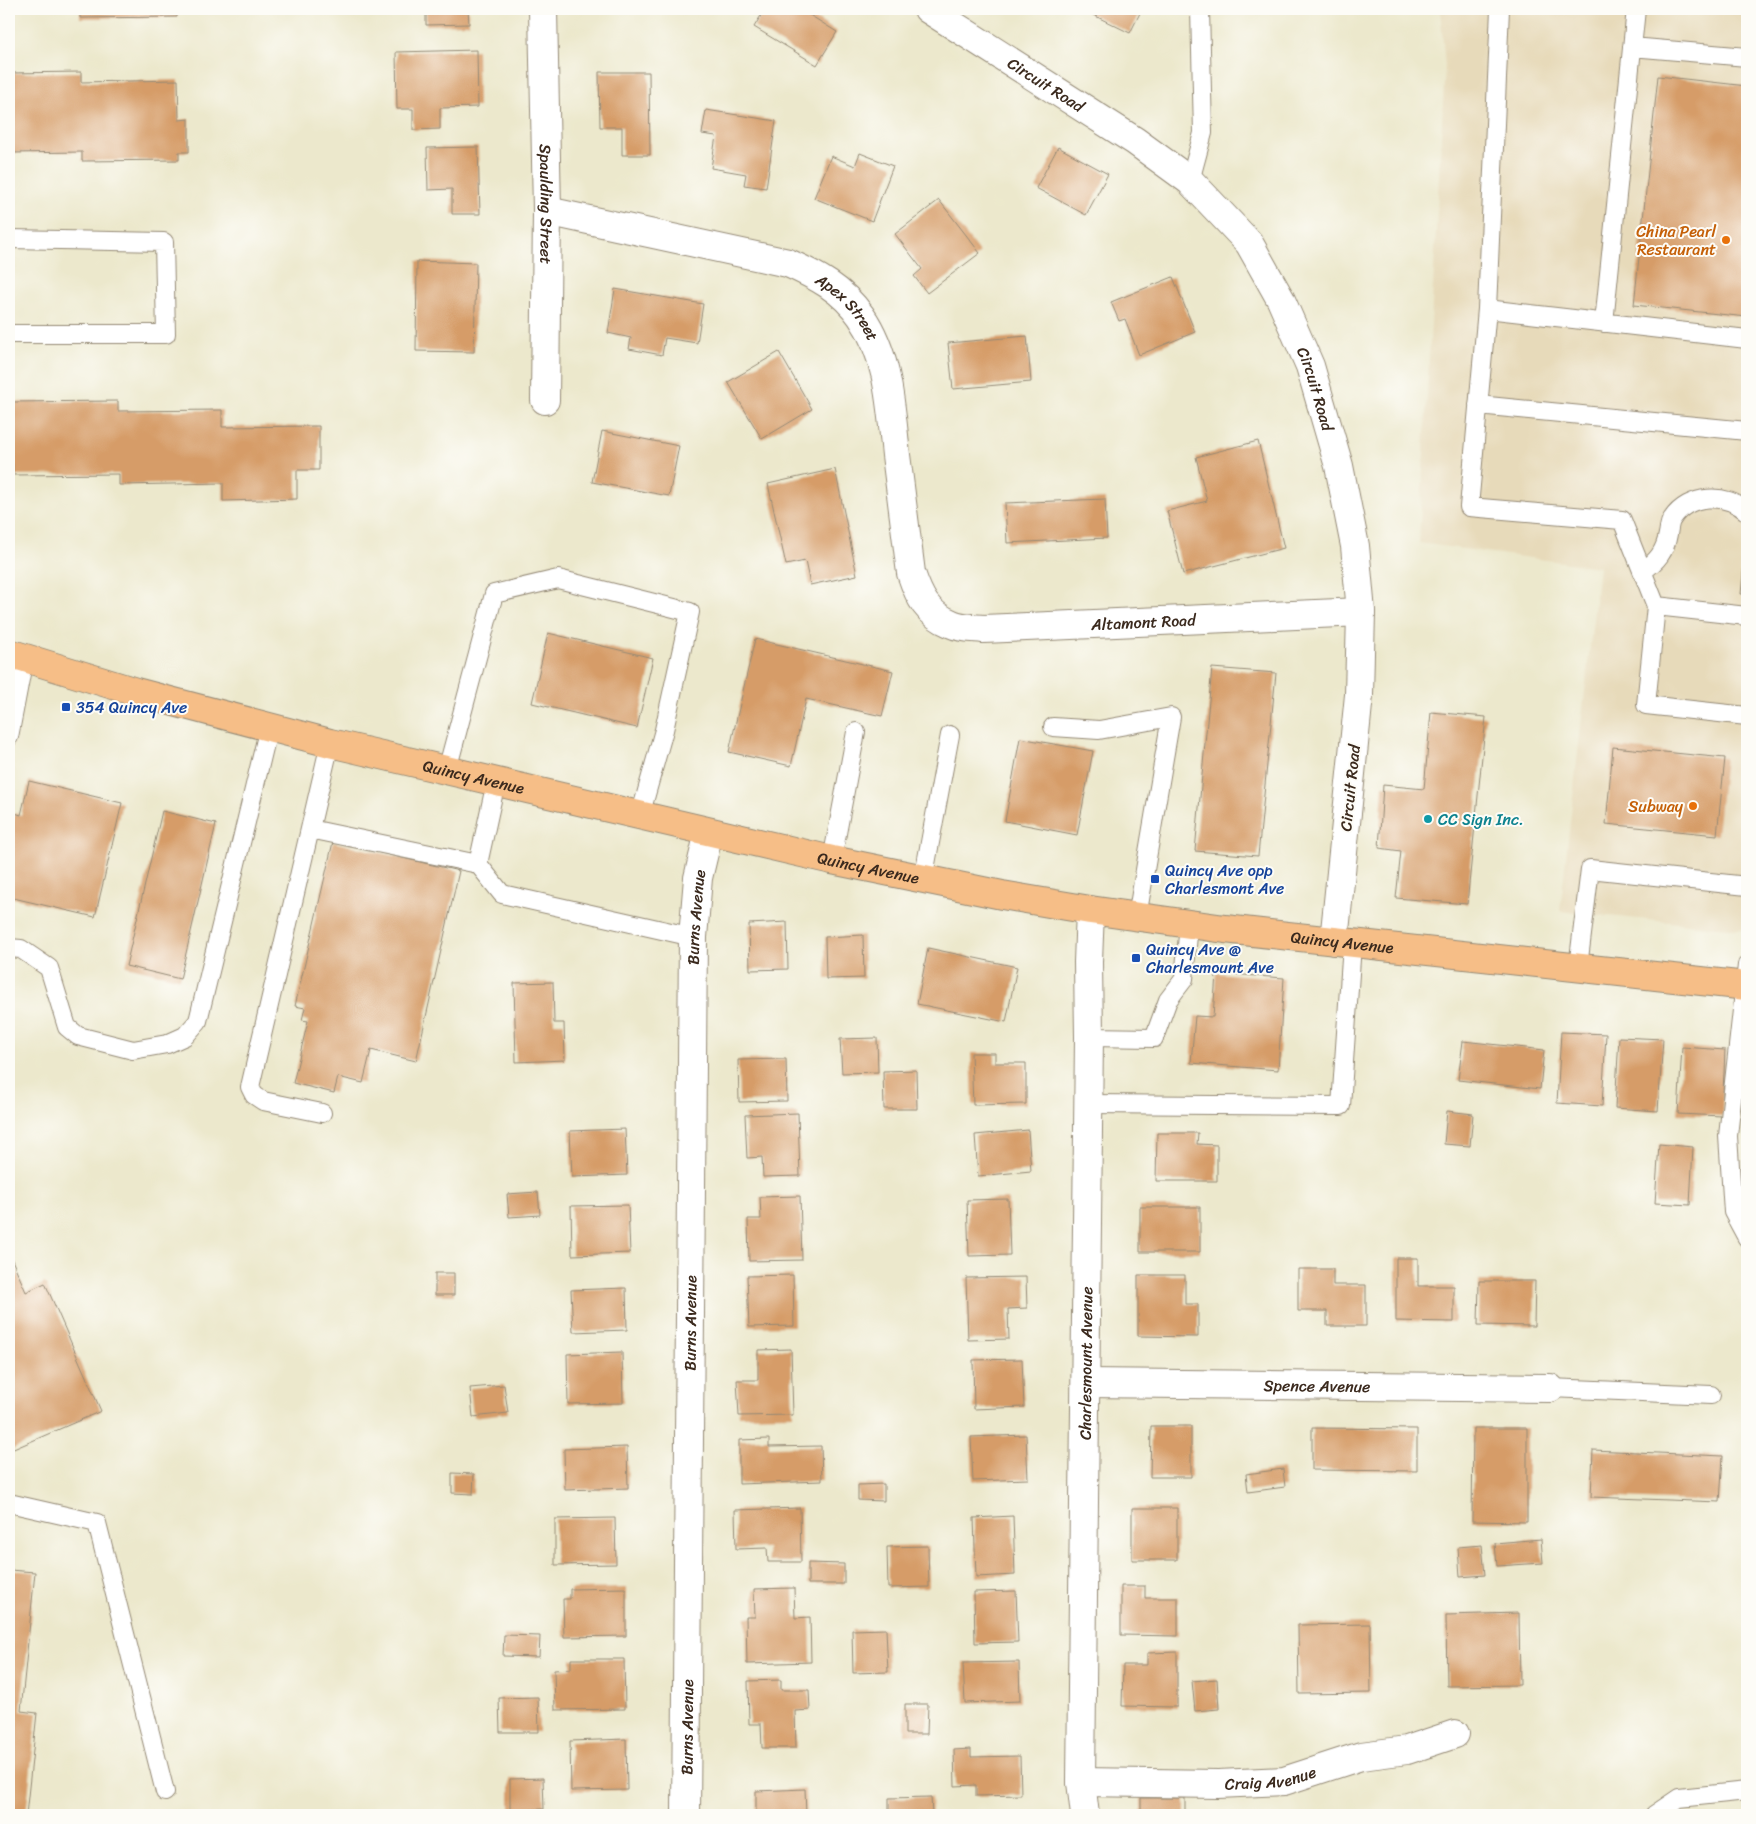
<svg xmlns="http://www.w3.org/2000/svg" width="1756" height="1824" font-family="Sriracha,sans-serif">
	<style>
		.built { fill: #e7daba }
		.building { fill: #d69c67 }
		.lines { fill: none; stroke-linecap: round; stroke-linejoin: round }
		.lane-casing { stroke: #948975; stroke-width: 20 }
		.street-casing { stroke: #948975; stroke-width: 30 }
		.primary-casing { stroke: #948975; stroke-width: 30 }
		.lane { stroke: #fff; stroke-width: 18 }
		.street { stroke: #fff; stroke-width: 28 }
		.primary { stroke: #f6be87; stroke-width: 28 }
		.food-dot { fill: #e8710a; stroke: #fdfcf7; stroke-width: 2 }
		.transit-dot { fill: #1a4fb4; stroke: #fdfcf7; stroke-width: 2 }
		.culture-dot { fill: #0f9aa8; stroke: #fdfcf7; stroke-width: 2 }
		.labels { text-anchor: middle; dominant-baseline: central; stroke-width: 4; stroke-linejoin: round; paint-order: stroke }
		.street-label { font-size: 16px; fill: #3b2a1e; stroke: #fdfcf7 }
		.food-label { font-size: 16px; fill: #c56008; stroke: #fdfcf7; text-anchor: end }
		.transit-label { font-size: 16px; fill: #164399; stroke: #fdfcf7; text-anchor: start }
		.culture-label { font-size: 16px; fill: #0d838f; stroke: #fdfcf7; text-anchor: start }
	</style>
	<rect width="100%" height="100%" fill="#fdfcf7"/>
	<filter id="ink" filterUnits="userSpaceOnUse"><feTurbulence type="fractalNoise" baseFrequency=".02" numOctaves="2"/><feDisplacementMap in="SourceGraphic" scale="10" xChannelSelector="R" yChannelSelector="G"/><feConvolveMatrix kernelMatrix="1 2 1 2 8 2 1 2 1" color-interpolation-filters="sRGB"/></filter>
	<filter id="wash" filterUnits="userSpaceOnUse"><feTurbulence type="fractalNoise" baseFrequency=".0096" numOctaves="4" result="noise"/><feDisplacementMap in="SourceGraphic" scale="20" xChannelSelector="R" yChannelSelector="G"/><feGaussianBlur stdDeviation="1.12" result="paint"/><feColorMatrix in="noise" values="0 0 0 0 0 0 0 0 0 0 0 0 0 0 0 0 0 1.4 0 .05"/><feComposite in="paint" operator="in"/></filter>
	<g filter="url(#wash)">
		<rect width="100%" height="100%" fill="#ece8cc"/>
		<path class="built" d="M1440 9H1747V930L1560 911 1599 567 1419 543 1445 66Z"/>
		<g id="blocks">
			<path class="building" d="M80 9H177V17L80 18Z
				M426 9H468L469 24 426 25Z
				M765 9H800L837 32 817 65 754 27Z
				M1081 9H1142L1130 33Z
				M477 50 478 107 440 108V129L413 130V109H397L396 52Z
				M81 72V82L178 80 179 120 189 119V152H179V160L82 161V152L9 153V73Z
				M599 72H649L650 155H622V127H600Z
				M1658 76 1747 86V317L1634 305Z
				M706 110 776 121 766 188 744 185 746 174 711 168 716 136 702 134Z
				M478 147 480 214H452V189L428 190 427 148Z
				M1058 147 1108 174 1086 215 1036 188Z
				M860 153 893 166 872 221 814 198 831 156 855 166Z
				M939 200 980 253 927 293 914 276 922 269 895 234Z
				M417 261 476 263 474 352 416 351Z
				M1173 277 1195 332 1139 355 1125 319 1119 321 1111 302Z
				M615 289 703 304 697 343 665 338 662 355 629 349 631 338 608 333Z
				M1027 336 1031 382 953 389 948 343Z
				M779 352 812 409 762 439 728 382Z
				M118 401V411L222 410V427L319 426V470H297V499L223 501V483L119 485V474L13 475V464H9V402Z
				M602 431 679 446 669 496 592 482Z
				M1258 441 1284 548 1183 574 1167 511 1207 501 1196 457Z
				M835 469 857 575 810 585 805 561 786 565 768 484Z
				M1105 499 1107 538 1007 543 1005 503Z
				M1746 543H1747V594H1741Z
				M548 633 653 658 637 728 532 703Z
				M755 639 893 671 882 716 806 699 791 766 729 752Z
				M1212 668 1276 673 1258 856 1195 851Z
				M1431 712 1486 717 1467 904 1396 898 1401 851 1379 848 1383 785 1424 789Z
				M1020 738 1093 751 1077 835 1005 821Z
				M1613 747 1725 758 1717 835 1606 824Z
				M29 781 122 803 95 917 9 897V841L15 813 21 815Z
				M162 811 216 824 180 979 126 966Z
				M333 842 459 871 416 1061 371 1050 363 1083 338 1077 334 1093 293 1083 308 1021 302 1020 305 1008 295 1006Z
				M787 922 788 969 750 970 749 924Z
				M863 935 864 978 826 979 825 937Z
				M928 948 1017 967 1006 1022 917 1004Z
				M1216 973 1284 978 1278 1070 1191 1063 1195 1016 1213 1017Z
				M553 982 554 1023H564L565 1060 516 1062 514 983Z
				M1561 1032 1606 1034 1602 1106 1557 1103Z
				M1619 1037 1663 1039 1658 1111 1615 1108Z
				M877 1038 878 1072 842 1073 840 1039Z
				M1463 1041 1544 1050 1540 1089 1458 1080Z
				M1682 1047 1725 1050 1722 1116 1678 1114Z
				M1746 1048 1747 1049V1085L1744 1084Z
				M971 1053H995V1063H1026V1104L973 1105Z
				M786 1059 787 1101 739 1102 738 1060Z
				M916 1070 917 1109H884L883 1071Z
				M1447 1111 1473 1114 1470 1146 1444 1144Z
				M798 1113 800 1176 763 1177 762 1157 747 1158 745 1115Z
				M625 1129 627 1175 572 1177 570 1131Z
				M1028 1130 1031 1171 978 1176 975 1135Z
				M1157 1133H1198L1197 1144 1217 1145V1181H1156Z
				M1659 1144 1693 1147 1690 1205 1655 1203Z
				M538 1192 540 1215 509 1217 507 1194Z
				M800 1196 802 1260 749 1261 748 1219H761L760 1197Z
				M1008 1199 1010 1255 969 1256 967 1200Z
				M628 1205 630 1253 572 1255 571 1206Z
				M1140 1207H1200V1252H1140Z
				M9 1253 26 1292 45 1283 101 1411 9 1451Z
				M1396 1258H1418V1286H1454V1322L1396 1321Z
				M1298 1269H1333V1285H1366V1326H1327V1311H1298Z
				M435 1273H454V1295H435Z
				M793 1275 794 1326 749 1327 747 1276Z
				M1138 1275H1185V1304H1198V1337L1138 1336Z
				M1026 1277 1027 1308 1008 1309 1009 1339 968 1340 966 1278Z
				M1479 1281H1535L1534 1326 1478 1325Z
				M626 1288 627 1330 573 1332 571 1290Z
				M791 1349 793 1415 739 1416 737 1380H758V1350Z
				M622 1352 623 1403 568 1404 567 1354Z
				M1022 1359 1024 1407 974 1409 973 1360Z
				M504 1385 508 1413 473 1417 470 1388Z
				M1151 1426H1191V1477H1150Z
				M1312 1428 1417 1429V1471L1312 1470Z
				M1473 1428H1527V1522L1472 1521Z
				M1026 1435 1028 1479 973 1481 971 1437Z
				M769 1439V1447L821 1446 822 1481 739 1484V1440Z
				M627 1447 628 1488 565 1490 564 1449Z
				M1593 1450 1723 1456 1720 1502 1591 1497Z
				M1283 1469 1285 1487 1248 1492 1246 1474Z
				M452 1473 474 1474 473 1494 452 1493Z
				M884 1484V1501L858 1500V1485Z
				M800 1508 801 1562H768L767 1548 736 1549 735 1510Z
				M1132 1508H1177V1560H1132Z
				M1013 1516 1015 1575 976 1577 974 1518Z
				M615 1518 616 1564 555 1565V1519Z
				M1541 1539 1543 1563 1497 1566 1495 1543Z
				M1482 1545 1485 1575 1460 1577 1458 1547Z
				M928 1546 929 1587 888 1588 887 1547Z
				M808 1563 844 1564V1584H808Z
				M9 1570 35 1572 21 1711 37 1713 26 1815H9Z
				M1121 1586H1145V1598H1178V1636L1121 1635Z
				M626 1588V1636L564 1637 563 1599H570V1589Z
				M794 1588 795 1618 810 1617 811 1662 747 1664 746 1617H755L754 1589Z
				M1016 1591 1018 1642 975 1643 974 1592Z
				M1519 1613 1520 1685 1447 1686 1446 1615Z
				M1370 1624 1371 1693 1299 1694 1298 1625Z
				M886 1629 888 1672 853 1673 852 1630Z
				M504 1635 540 1636 539 1657 503 1656Z
				M1177 1652V1707L1122 1706 1123 1665H1147V1653Z
				M571 1659H624L625 1709 555 1710 554 1670 571 1669Z
				M1019 1662 1020 1701 965 1703 963 1663Z
				M1217 1679 1219 1709 1195 1711 1192 1681Z
				M781 1680V1690H809L810 1710 795 1711 796 1748H762L761 1724H749L748 1681Z
				M538 1697 539 1732H500L499 1698Z
				M905 1704H928L927 1734H905Z
				M626 1739 627 1790 571 1791 570 1741Z
				M971 1749V1757L1020 1756 1021 1795 976 1796V1785L955 1786 954 1750Z
				M543 1778 544 1809 510 1810V1779Z
				M805 1789 806 1815H742V1813H756V1791Z
				M931 1797 932 1815H889V1798Z
				M1141 1798H1185V1815H1141Z"/>
		</g>
	</g>
	<g filter="url(#ink)">
		<use href="#blocks" fill-opacity="0" stroke="#948975" stroke-width="1"/>
		<g class="lines">
			<defs>
				<path id="lane" d="M1500 9 1487 309 1469 507 1622 520 1656 606 1646 705 1747 716
					M1632 47 1747 57
					M1190 181 1203 133 1200 9
					M9 239 164 242 166 334H9
					M1487 309 1747 339
					M1604 323 1636 9
					M1478 405 1747 431
					M1643 571C1657 561 1665 552 1668 534 1669 530 1669 523 1672 519 1688 494 1727 492 1747 512
					M1656 606 1747 616
					M1053 727 1099 730 1171 717 1137 917
					M9 737 24 658
					M447 770 494 594 558 579 690 612 664 730 640 816
					M310 829 478 864 502 894 693 937
					M832 860 856 732
					M478 864 496 782
					M923 880 950 735
					M9 948 21 949 49 968 67 1027 78 1036 133 1050 167 1044 185 1036 198 1021 269 727
					M1747 965 1728 1136 1733 1212 1747 1238
					M1578 967 1590 869 1747 886
					M1089 1037 1154 1038 1168 1000 1184 979 1189 924
					M1088 1104 1341 1106 1352 944
					M322 1113 263 1101 254 1095 250 1087 330 743
					M1550 1388 1711 1395
					M9 1503 97 1523 165 1792
					M1654 1815 1679 1798 1747 1791"/>
				<g id="street">
					<path id="s1" d="M543 9 547 211 545 400"/>
					<path id="s2" d="M928 9 1135 141 1190 181 1249 243 1281 300 1310 366 1339 466 1355 546 1361 612 1359 695 1334 941"/>
					<path id="s3" d="M547 211 788 263C817 276 842 289 861 316 889 356 891 409 896 455 901 495 906 534 911 573 919 597 927 614 952 624 960 628 974 628 983 629L1361 612"/>
					<path id="s4" d="M1086 1383 1550 1388"/>
					<path id="s5" d="M1081 1782 1218 1784 1284 1781 1361 1756 1407 1750 1455 1734"/>
					<path id="s6" d="M686 1815 693 937 698 878 709 832"/>
					<path id="s7" d="M1085 1815 1081 1782 1089 1037 1088 962 1090 910"/>
				</g>
				<g id="primary">
					<path id="s8" d="M9 653 136 692 330 743 832 860 1002 895 1090 910 1225 929 1747 986"/>
				</g>
			</defs>
			<use href="#lane" class="lane-casing"/>
			<use href="#street" class="street-casing"/>
			<use href="#primary" class="primary-casing"/>
			<use href="#lane" class="lane"/>
			<use href="#street" class="street"/>
			<use href="#primary" class="primary"/>
		</g>
	</g>
	<g class="food-dot">
		<circle cx="1726" cy="240" r="5"/>
		<circle cx="1693" cy="806" r="5"/>
	</g>
	<g class="transit-dot">
		<rect x="61" y="702" width="10" height="10" rx="2.5"/>
		<rect x="1150" y="874" width="10" height="10" rx="2.5"/>
		<rect x="1131" y="953" width="10" height="10" rx="2.5"/>
	</g>
	<circle class="culture-dot" cx="1428" cy="819" r="5"/>
	<g class="labels">
		<g class="street-label">
			<text stroke="none"><textPath href="#s2" startOffset="140">Circuit Road</textPath></text>
			<text stroke="none"><textPath href="#s1" startOffset="195">Spaulding Street</textPath></text>
			<text stroke="none"><textPath href="#s3" startOffset="322">Apex Street</textPath></text>
			<text stroke="none"><textPath href="#s2" startOffset="560">Circuit Road</textPath></text>
			<text stroke="none"><textPath href="#s3" startOffset="862">Altamont Road</textPath></text>
			<text stroke="none"><textPath href="#s8" startOffset="481">Quincy Avenue</textPath></text>
			<text transform="translate(1350 788) rotate(-84)">Circuit Road</text>
			<text stroke="none"><textPath href="#s8" startOffset="886">Quincy Avenue</textPath></text>
			<text stroke="none"><textPath href="#s6" startOffset="898">Burns Avenue</textPath></text>
			<text stroke="none"><textPath href="#s8" startOffset="1366">Quincy Avenue</textPath></text>
			<text stroke="none"><textPath href="#s6" startOffset="492">Burns Avenue</textPath></text>
			<text stroke="none"><textPath href="#s7" startOffset="452">Charlesmount Avenue</textPath></text>
			<text stroke="none"><textPath href="#s4" startOffset="231">Spence Avenue</textPath></text>
			<text stroke="none"><textPath href="#s6" startOffset="88">Burns Avenue</textPath></text>
			<text stroke="none"><textPath href="#s5" startOffset="190">Craig Avenue</textPath></text>
		</g>
		<g class="food-label">
			<text x="1716" y="231">China Pearl<tspan x="1716" dy="18">Restaurant</tspan></text>
			<text x="1683" y="806">Subway</text>
		</g>
		<g class="transit-label">
			<text x="76" y="707">354 Quincy Ave</text>
			<text x="1165" y="870">Quincy Ave opp<tspan x="1165" dy="18">Charlesmont Ave</tspan></text>
			<text x="1146" y="949">Quincy Ave @<tspan x="1146" dy="18">Charlesmount Ave</tspan></text>
		</g>
		<g class="culture-label">
			<text x="1438" y="819">CC Sign Inc.</text>
		</g>
	</g>
	<rect width="1756" height="1824" fill="none" stroke="#fdfcf7" stroke-width="30"/>
</svg>
